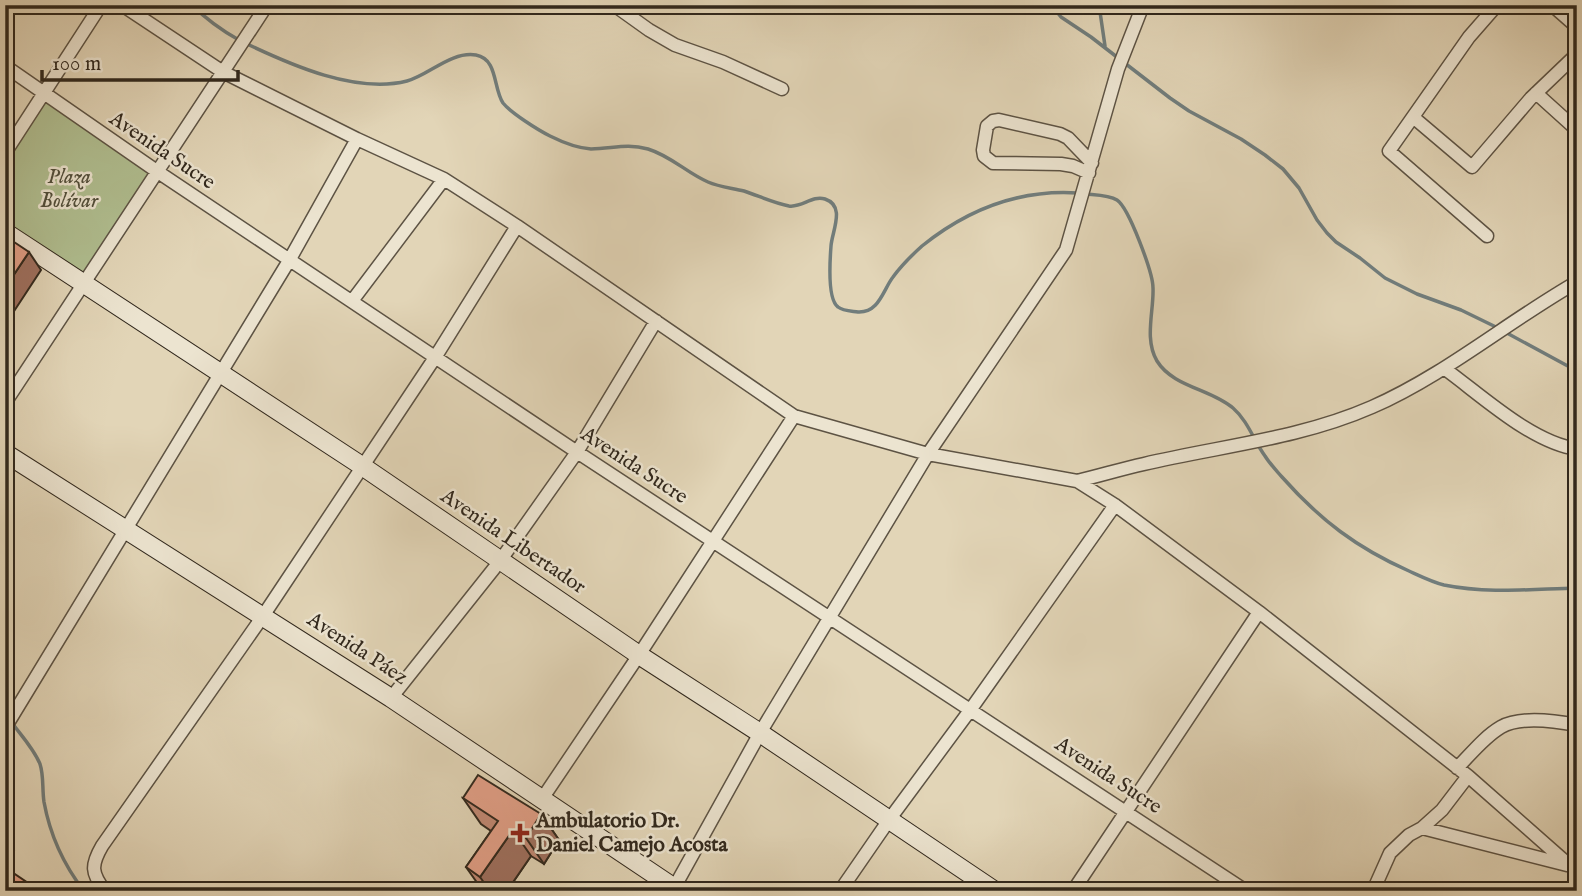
<svg xmlns="http://www.w3.org/2000/svg" width="1582" height="896" font-family="'IM FELL English',serif">
	<style>
		.green { fill: #b0be90; stroke: #707356; stroke-width: 2 }
		.lines { fill: none; stroke-linecap: round; stroke-linejoin: round }
		.stream { stroke: #717d7c; stroke-width: 3.5 }
		.minor-casing { stroke: #5d5344; stroke-width: 15 }
		.secondary-casing { stroke: #31281d; stroke-width: 20 }
		.minor { stroke: #ece4d0; stroke-width: 12 }
		.secondary { stroke: #ece4d0; stroke-width: 18 }
		.wall { fill: #c38a75; stroke: #31281d; stroke-width: 2 }
		.shaded-wall { fill: #9f705f; stroke: #31281d; stroke-width: 2 }
		.building { fill: #e3a088; stroke: #31281d; stroke-width: 2 }
		.poi-dot { fill: #8f2418; stroke: #ece4d0; stroke-width: 2.5 }
		.labels { text-anchor: middle; dominant-baseline: central; stroke-width: 5; stroke-linejoin: round; paint-order: stroke }
		.street-label { font-size: 21px; fill: #31281d; stroke: #ece4d0 }
		.park-label { font-size: 21px; font-style: italic; fill: #514e3a; stroke: #ece4d0 }
		.poi-label { font-size: 21px; font-weight: bold; fill: #31281d; stroke: #ece4d0; text-anchor: start }
	</style>
	<rect width="100%" height="100%" fill="#e2d5b7"/>
	<filter id="stains"><feTurbulence type="fractalNoise" baseFrequency=".00286" numOctaves="4"/><feColorMatrix values="0 0 0 0 .2 0 0 0 0 .09 0 0 0 0 .02 0 0 0 .5 -.17"/></filter>
	<radialGradient id="worn" r=".72"><stop offset=".6" stop-color="#630" stop-opacity="0"/><stop offset="1" stop-color="#630" stop-opacity=".3"/></radialGradient>
	<path class="green" d="M44 93 158 172 83 284 5 232V153Z"/>
	<g class="lines">
		<path class="stream" d="M192 5C206 19 221 30 239 40
			M1051 5 1061 17 1091 37 1170 98 1189 111 1241 139 1265 155 1283 169 1299 188 1317 220 1327 233 1336 242 1360 258 1385 278 1417 294 1461 310 1498 328
			M1099 5 1105 46
			M245 43C291 65 356 94 407 81 429 75 451 51 476 55 498 59 493 88 503 103 511 113 538 130 550 136 562 142 577 148 591 149 612 149 626 143 648 149 671 156 687 173 708 182 719 187 732 188 744 191 759 196 774 203 789 206 802 208 812 195 825 199 846 206 832 231 831 246 830 259 827 299 838 307 843 311 852 311 858 312 879 313 883 290 893 277 901 266 912 255 922 246 968 209 1019 189 1078 193
			M1086 194C1096 195 1109 195 1117 200 1129 208 1153 273 1153 288 1154 311 1144 339 1157 361 1173 387 1211 389 1233 408 1248 421 1254 441 1265 456 1270 464 1276 470 1282 477 1320 520 1357 548 1409 571 1420 576 1432 582 1444 585 1488 594 1533 589 1577 588
			M1505 332 1577 371
			M12 723C21 735 34 749 40 764 44 776 42 789 44 802 50 835 63 864 84 891"/>
		<defs>
			<path id="minor" d="M122 5 223 72 357 139 444 179 517 226 794 416 928 454 1077 481 1115 505 1259 612 1468 776 1569 865
				M614 5 649 30 675 45 723 62 782 89
				M1552 5 1577 27
				M5 66 158 172 577 452 1246 891
				M1536 93 1577 130
				M1413 117 1472 167 1531 98 1577 54
				M5 153 101 5
				M1089 173 1073 166 1061 164 993 163 984 156 983 150 987 126 993 121 999 120 1060 134 1068 138 1092 163
				M1487 236 1389 151 1469 37 1497 5
				M352 301 444 179
				M1445 369C1481 395 1532 443 1577 449
				M5 403 267 5
				M1077 481C1099 476 1121 469 1144 464 1220 446 1299 439 1372 407 1445 375 1507 322 1577 282
				M391 698 500 561 577 452 656 321
				M5 728 290 259 357 139
				M1457 768C1471 754 1484 737 1501 727 1520 716 1556 721 1577 725
				M542 799 639 655 794 416
				M1422 828 1567 865
				M674 888 760 733 928 454 1066 250 1118 69 1143 5
				M105 891C91 873 91 865 102 846L263 616 436 356 517 226
				M840 891 889 820 971 709 1115 505
				M1073 891 1259 612
				M1373 891 1390 853 1409 835 1422 828 1442 810 1468 776"/>
			<path id="secondary" d="M5 232 362 466 639 655 760 733 995 891
				M5 453 391 698 679 891"/>
		</defs>
		<use href="#minor" class="minor-casing"/>
		<use href="#secondary" class="secondary-casing"/>
		<use href="#minor" class="minor"/>
		<use href="#secondary" class="secondary"/>
	</g>
	<path class="wall" d="M463 798 541 814 559 840 544 864 531 856 507 891H483L466 867 491 831 481 824Z"/>
	<path class="shaded-wall" d="M29 252 41 270 5 325V288Z
		M541 814 559 840 544 864 526 838Z
		M513 830 531 856 507 891H490L480 877Z
		M5 838 14 850 5 863Z"/>
	<path class="building" d="M5 236 29 252 5 288Z
		M478 775 541 814 526 838 513 830 480 877 466 867 498 821 463 798Z
		M5 864 7 865 6 868 40 891H5Z"/>
	<path class="poi-dot" d="M516.5 822.5h7v7h7v7h-7v7h-7v-7h-7v-7h7z"/>
	<g class="labels">
		<g class="street-label">
			<text transform="translate(162 151) rotate(34)">Avenida Sucre</text>
			<text transform="translate(634 466) rotate(33)">Avenida Sucre</text>
			<text transform="translate(513 542) rotate(34)">Avenida Libertador</text>
			<text transform="translate(357 649) rotate(33)">Avenida Páez</text>
			<text transform="translate(1108 776) rotate(33)">Avenida Sucre</text>
		</g>
		<g class="park-label">
			<text x="69" y="177">Plaza<tspan x="69" dy="24">Bolívar</tspan></text>
		</g>
		<g class="poi-label">
			<text x="536" y="821">Ambulatorio Dr.<tspan x="536" dy="24">Daniel Camejo Acosta</tspan></text>
		</g>
	</g>
	<rect width="1582" height="896" fill="none" stroke="#e2d5b7" stroke-width="28"/>
	<rect x="7" y="7" width="1568" height="882" fill="none" stroke="#31281d" stroke-width="3.5"/>
	<rect x="14" y="14" width="1554" height="868" fill="none" stroke="#31281d" stroke-width="2"/>
	<path d="M42 70v10h196v-10" fill="none" stroke="#31281d" stroke-width="3.5"/>
	<text x="52" y="70" font-size="21" fill="#31281d" stroke="#ece4d0" stroke-width="5" paint-order="stroke">100 m</text>
	<rect width="100%" height="100%" filter="url(#stains)"/>
	<rect width="100%" height="100%" fill="url(#worn)"/>
</svg>
